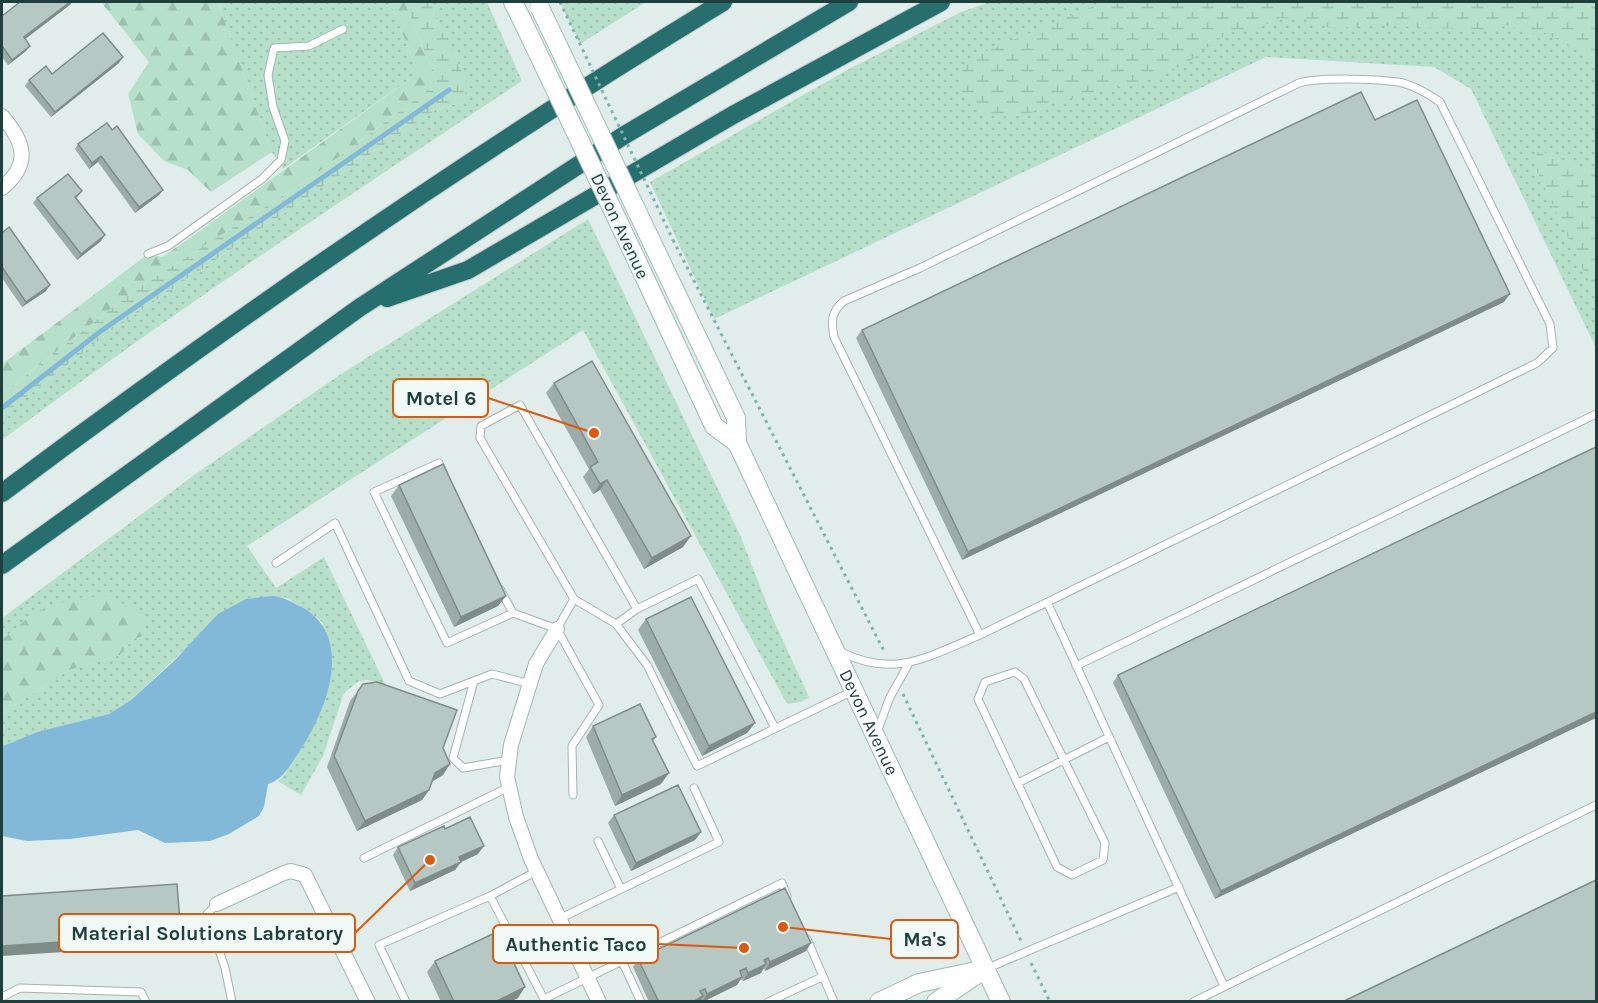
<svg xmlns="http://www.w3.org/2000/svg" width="1598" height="1003" font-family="Karla,sans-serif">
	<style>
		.grass { fill: url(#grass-dots) }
		.forest { fill: url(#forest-firs) }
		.wetland { fill: url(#wetland-marsh) }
		.water { fill: #82b9d8 }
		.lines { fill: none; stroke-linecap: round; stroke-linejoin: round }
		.stream { stroke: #82b9d8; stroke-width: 5 }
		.service-casing { stroke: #a2b5b3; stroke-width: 9 }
		.minor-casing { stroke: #a2b5b3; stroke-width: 16 }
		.secondary-casing { stroke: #9dbab5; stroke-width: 20 }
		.motorway-casing { stroke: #c0c9c9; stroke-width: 20 }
		.path { stroke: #7db4ae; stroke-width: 3; stroke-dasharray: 3 4.5; stroke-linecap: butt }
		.service { stroke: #fff; stroke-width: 7 }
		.minor { stroke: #fff; stroke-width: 14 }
		.secondary { stroke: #fff; stroke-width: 18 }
		.motorway { stroke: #276e6e; stroke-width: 18 }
		.secondary-bridge-casing { stroke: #9dbab5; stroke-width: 20; stroke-linecap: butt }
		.path-bridge { stroke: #7db4ae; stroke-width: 3; stroke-dasharray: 3 4.5; stroke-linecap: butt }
		.secondary-bridge { stroke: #fff; stroke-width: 18 }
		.wall { fill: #9caca8 }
		.shaded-wall { fill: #7f8c88 }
		.building { fill: #b5c8c3; stroke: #7f8c88; stroke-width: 1.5 }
		.labels { text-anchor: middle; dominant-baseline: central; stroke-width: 5; stroke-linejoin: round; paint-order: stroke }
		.street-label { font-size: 18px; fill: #1f3f3d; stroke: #f1f9f6 }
		.leader { fill: none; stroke: #de580e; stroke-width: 2 }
		.callout-dot { fill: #de580e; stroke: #f1f9f6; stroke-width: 2 }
		.callout { fill: #f1f9f6; stroke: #de580e; stroke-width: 2 }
		.callout-label { font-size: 20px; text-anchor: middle; font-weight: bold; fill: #1f3f3d }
	</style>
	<defs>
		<pattern id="grass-dots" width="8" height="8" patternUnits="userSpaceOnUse" patternTransform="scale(1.5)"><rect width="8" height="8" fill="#b6e0ca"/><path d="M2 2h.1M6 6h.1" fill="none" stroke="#9cc1ae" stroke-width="1.8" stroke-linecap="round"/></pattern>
		<pattern id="forest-firs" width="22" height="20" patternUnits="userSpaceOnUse" patternTransform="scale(1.5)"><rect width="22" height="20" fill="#b6e0ca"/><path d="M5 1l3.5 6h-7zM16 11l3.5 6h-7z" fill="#9cc1ae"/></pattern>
		<pattern id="wetland-marsh" width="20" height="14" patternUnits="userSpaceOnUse" patternTransform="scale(1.5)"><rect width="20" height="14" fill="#b6e0ca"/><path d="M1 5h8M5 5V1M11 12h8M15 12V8" fill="none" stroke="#9cc1ae"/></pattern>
	</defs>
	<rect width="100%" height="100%" fill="#e0edea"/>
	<path class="grass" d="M229 2H390L418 73 283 169 272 152 219 5Z
		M430 2H487L522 81C346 197 170 314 2 440V416L108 333 437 109 464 102 466 83Z
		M560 2H646L580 44Z
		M990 2H1596V348L1471 89 1434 67 1266 57 714 319 650 182 849 69 961 12Z
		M588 219 740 535 772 617 809 697 801 702 787 704 583 330 247 546 276 588 324 557 386 686 368 680 359 681 344 693 323 756 301 795 278 781 286 773 323 623 311 613 285 597 184 650 131 700 109 714 37 732 2 747V714L69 670 120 655 132 640 36 612 2 640V618L197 473 341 374Z"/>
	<path class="forest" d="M101 2H229L219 5 272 152 211 192 188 170 164 161 138 134 128 94 149 62Z
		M390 2H405L437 83 312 177 135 290 2 394V364L148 254 162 257 190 238 418 73Z
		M108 596 130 607 143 620 142 636 132 640 120 655 69 670 2 714V640L35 612 76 598Z"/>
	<path class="wetland" d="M405 2H430L467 83 464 102 437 109 108 333 2 416V394L135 290 312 177 437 83Z
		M1104 2H1596V61L1545 33 1530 34 1508 25 1494 30 1383 26 1330 28 1308 20 1280 18 1254 30 1231 32 1213 43 1186 64 1150 79 1048 104 1027 115 1010 117 979 112 963 96 958 79 966 62 984 52Z
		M1539 150 1596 173V297L1537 171 1534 160Z"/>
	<path class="water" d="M272 596C284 597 291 602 302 607 356 638 326 712 299 752 290 765 284 779 268 784L264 807 259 816 229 834 210 841 165 843 138 830 70 839 27 841 2 836 3 746 37 732 109 714 131 700 174 661 218 614 246 599Z"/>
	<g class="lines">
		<path class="stream" d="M2 408 101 331 449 90"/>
		<defs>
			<path id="service" d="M148 254 168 246 262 179 281 160 285 141 273 107 268 75 274 48 309 46 343 29
				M444 474 439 463 374 492 447 643 513 613 557 629 599 705 572 746 573 795
				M276 563 335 523 409 681 440 694 492 674 530 684
				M500 589 513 613
				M574 599 480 438 481 426 520 405 637 609 698 579 775 728
				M1048 604 1224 986
				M616 624 637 609
				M557 629 574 599 616 624 647 665 697 766 853 691
				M841 652C895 679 929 656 980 635L1537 363 1553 348 1550 324 1440 102C1427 93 1414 85 1398 82 1375 79 1321 77 1299 83L920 268 844 301C831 312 831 321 834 337L980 635
				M1076 666 1596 414
				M1015 672 1024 679 1105 843 1103 860 1072 875 1057 867 978 699 985 682Z
				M474 681 453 758 463 768 509 760
				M877 732 890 697 908 665
				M1018 783 1109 737
				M598 841 621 889
				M364 858 509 787
				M537 871 490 896 544 999 782 883 787 896
				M217 904 207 914 225 968 232 1002
				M561 918 719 842 694 788
				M807 939 834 1002
				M621 959 641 1002
				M988 968 1179 887
				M2 997 20 988 141 992 146 1002
				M406 1002 379 945 490 896
				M768 1002 822 977
				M1193 1002 1596 805"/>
			<path id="minor" d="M2 116C24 141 32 164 2 188
				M557 629 536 664 511 745 507 777 516 817 531 859 599 1002
				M217 904 284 873 291 871 305 875 368 1002"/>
			<g id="secondary">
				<path d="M513 2 522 20"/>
				<path id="s1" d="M656 251 736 418 737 443 1001 1002"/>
				<path d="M638 263 714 426 737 443"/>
				<path d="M879 1002 919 983 986 969"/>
				<path d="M936 1002 979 973"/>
			</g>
			<path id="motorway" d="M387 298 468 270 733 115 941 2
				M2 493C234 319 475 153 723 2
				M2 565 359 308 623 136 849 2"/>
		</defs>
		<use href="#service" class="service-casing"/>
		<use href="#minor" class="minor-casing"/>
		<use href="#secondary" class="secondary-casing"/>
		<use href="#motorway" class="motorway-casing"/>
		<path class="path" d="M673 240 885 653
			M903 694 1022 943
			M1031 963 1050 1002"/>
		<use href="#service" class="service"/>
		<use href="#minor" class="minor"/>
		<use href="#secondary" class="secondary"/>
		<use href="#motorway" class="motorway"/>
		<defs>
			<path id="secondary-bridge" d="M540 8 656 251
				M522 20 638 263"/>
		</defs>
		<use href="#secondary-bridge" class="secondary-bridge-casing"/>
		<path class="path-bridge" d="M560 2 673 240"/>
		<use href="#secondary-bridge" class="secondary-bridge"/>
	</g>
	<path class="wall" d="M71 4 25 39 26 51 8 65 2 57V16Z
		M119 63 51 117 25 86 29 80 52 74Z
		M112 130 163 190 159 195 135 213 98 162 89 169 75 149 78 144Z
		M82 191 76 199 101 241 77 260 33 203 37 198Z
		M2 233 46 291 22 307 2 278Z
		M1504 302 962 560 856 338 862 330Z
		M554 383 683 547 644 569 600 490 593 494 583 477 589 469 546 393Z
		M1596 447 1215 899 1113 683 1118 675Z
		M399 485 506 596 498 606 454 627 391 496Z
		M646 619 755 723 747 733 702 756 638 630Z
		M358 691 443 775 432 781 429 790 422 800 357 831 327 767 350 701Z
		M593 726 656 737 653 741 661 784 615 806 586 737Z
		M614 815 701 832 695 840 631 871 608 823Z
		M445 829 478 854 461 862 455 870 410 891 393 855 398 847Z
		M806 951 765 971 764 968 761 973 743 981 741 979 737 985 703 1002H701V1000L700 1002H649L633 967 638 959Z
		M435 961 518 998 510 1002H441L427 972Z"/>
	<path class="shaded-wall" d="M70 2H72L71 4 20 43 24 37Z
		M30 46 26 51 8 65 12 60Z
		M123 57 119 63 51 117 55 112Z
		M101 156 98 162 89 169 92 163Z
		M163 190 159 195 135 213 139 207Z
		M105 235 101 241 77 260 81 254Z
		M50 285 46 291 22 307 26 302Z
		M1510 294 1504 302 962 560 968 552Z
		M607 480 600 490 593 494 600 484Z
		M691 536 683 547 644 569 652 558Z
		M506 596 498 606 454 627 461 617Z
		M1596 712V718L1215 899 1221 891Z
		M755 723 747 733 702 756 709 746Z
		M450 764 443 775 428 784 435 773Z
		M669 773 661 784 615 806 622 795Z
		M429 790 422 800 357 831 365 821Z
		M701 832 695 840 631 871 636 863Z
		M484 846 478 854 461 862 455 870 410 891 415 883 459 857Z
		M181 934 173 945 2 956V946Z
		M811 943 806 951 765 971 770 962Z
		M768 958 763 966 766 964 761 973 743 981 748 973 764 960Z
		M742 977 737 985 702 1002 707 994Z
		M525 987 518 998 510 1002H495Z
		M703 996 700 1002H693Z"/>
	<path class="building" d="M20 2H70L24 37 30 46 12 60 2 46V16Z
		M103 33 123 57 55 112 29 80 46 66 52 74Z
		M1361 92 1375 120 1417 100 1510 294 968 552 862 330Z
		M107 123 112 130 117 126 163 190 139 207 101 156 92 163 78 144Z
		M68 174 82 191 75 197 105 235 81 254 37 198Z
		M9 227 50 285 26 302 2 267V233Z
		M592 361 691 536 652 558 607 480 600 484 590 467 598 462 554 383Z
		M1596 447V712L1221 891 1118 675Z
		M443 464 506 596 461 617 399 485Z
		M691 597 755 723 709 746 646 619Z
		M377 682 457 710 443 748 450 764 435 773 429 790 365 821 334 756 358 691 363 684Z
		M640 704 656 737 652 739 669 773 622 795 593 726Z
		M678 785 701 832 636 863 614 815Z
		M470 817 484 846 459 857 461 862 415 883 398 847 444 826 445 829Z
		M1596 880V1002H1342Z
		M177 884 181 934 2 946V896Z
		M785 888 811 943 770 962 768 958 764 960 766 964 748 973 746 968 740 971 742 977 707 994 705 989 700 991 703 996 693 1002H659L638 959Z
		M499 931 525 987 495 1002H454L435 961Z"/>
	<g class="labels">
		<g class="street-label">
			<text transform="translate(620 226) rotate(65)">Devon Avenue</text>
			<text stroke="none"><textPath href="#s1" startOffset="519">Devon Avenue</textPath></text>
		</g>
	</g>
	<path class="leader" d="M594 433L488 398M430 860L355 933M783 927L891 939M744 948L658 944"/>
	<g class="callout-dot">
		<circle cx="594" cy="433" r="6"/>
		<circle cx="430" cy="860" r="6"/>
		<circle cx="783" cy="927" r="6"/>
		<circle cx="744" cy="948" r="6"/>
	</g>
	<g class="callout">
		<rect x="393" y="379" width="95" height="38" rx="6"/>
		<rect x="59" y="914" width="296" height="38" rx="6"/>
		<rect x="891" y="920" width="67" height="38" rx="6"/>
		<rect x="493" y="925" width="165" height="38" rx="6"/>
	</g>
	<g class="callout-label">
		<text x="441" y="405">Motel 6</text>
		<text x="207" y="940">Material Solutions Labratory</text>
		<text x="925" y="946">Ma's</text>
		<text x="576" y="951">Authentic Taco</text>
	</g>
	<rect width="1598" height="1003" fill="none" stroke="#1f3f3d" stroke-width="6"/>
</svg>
